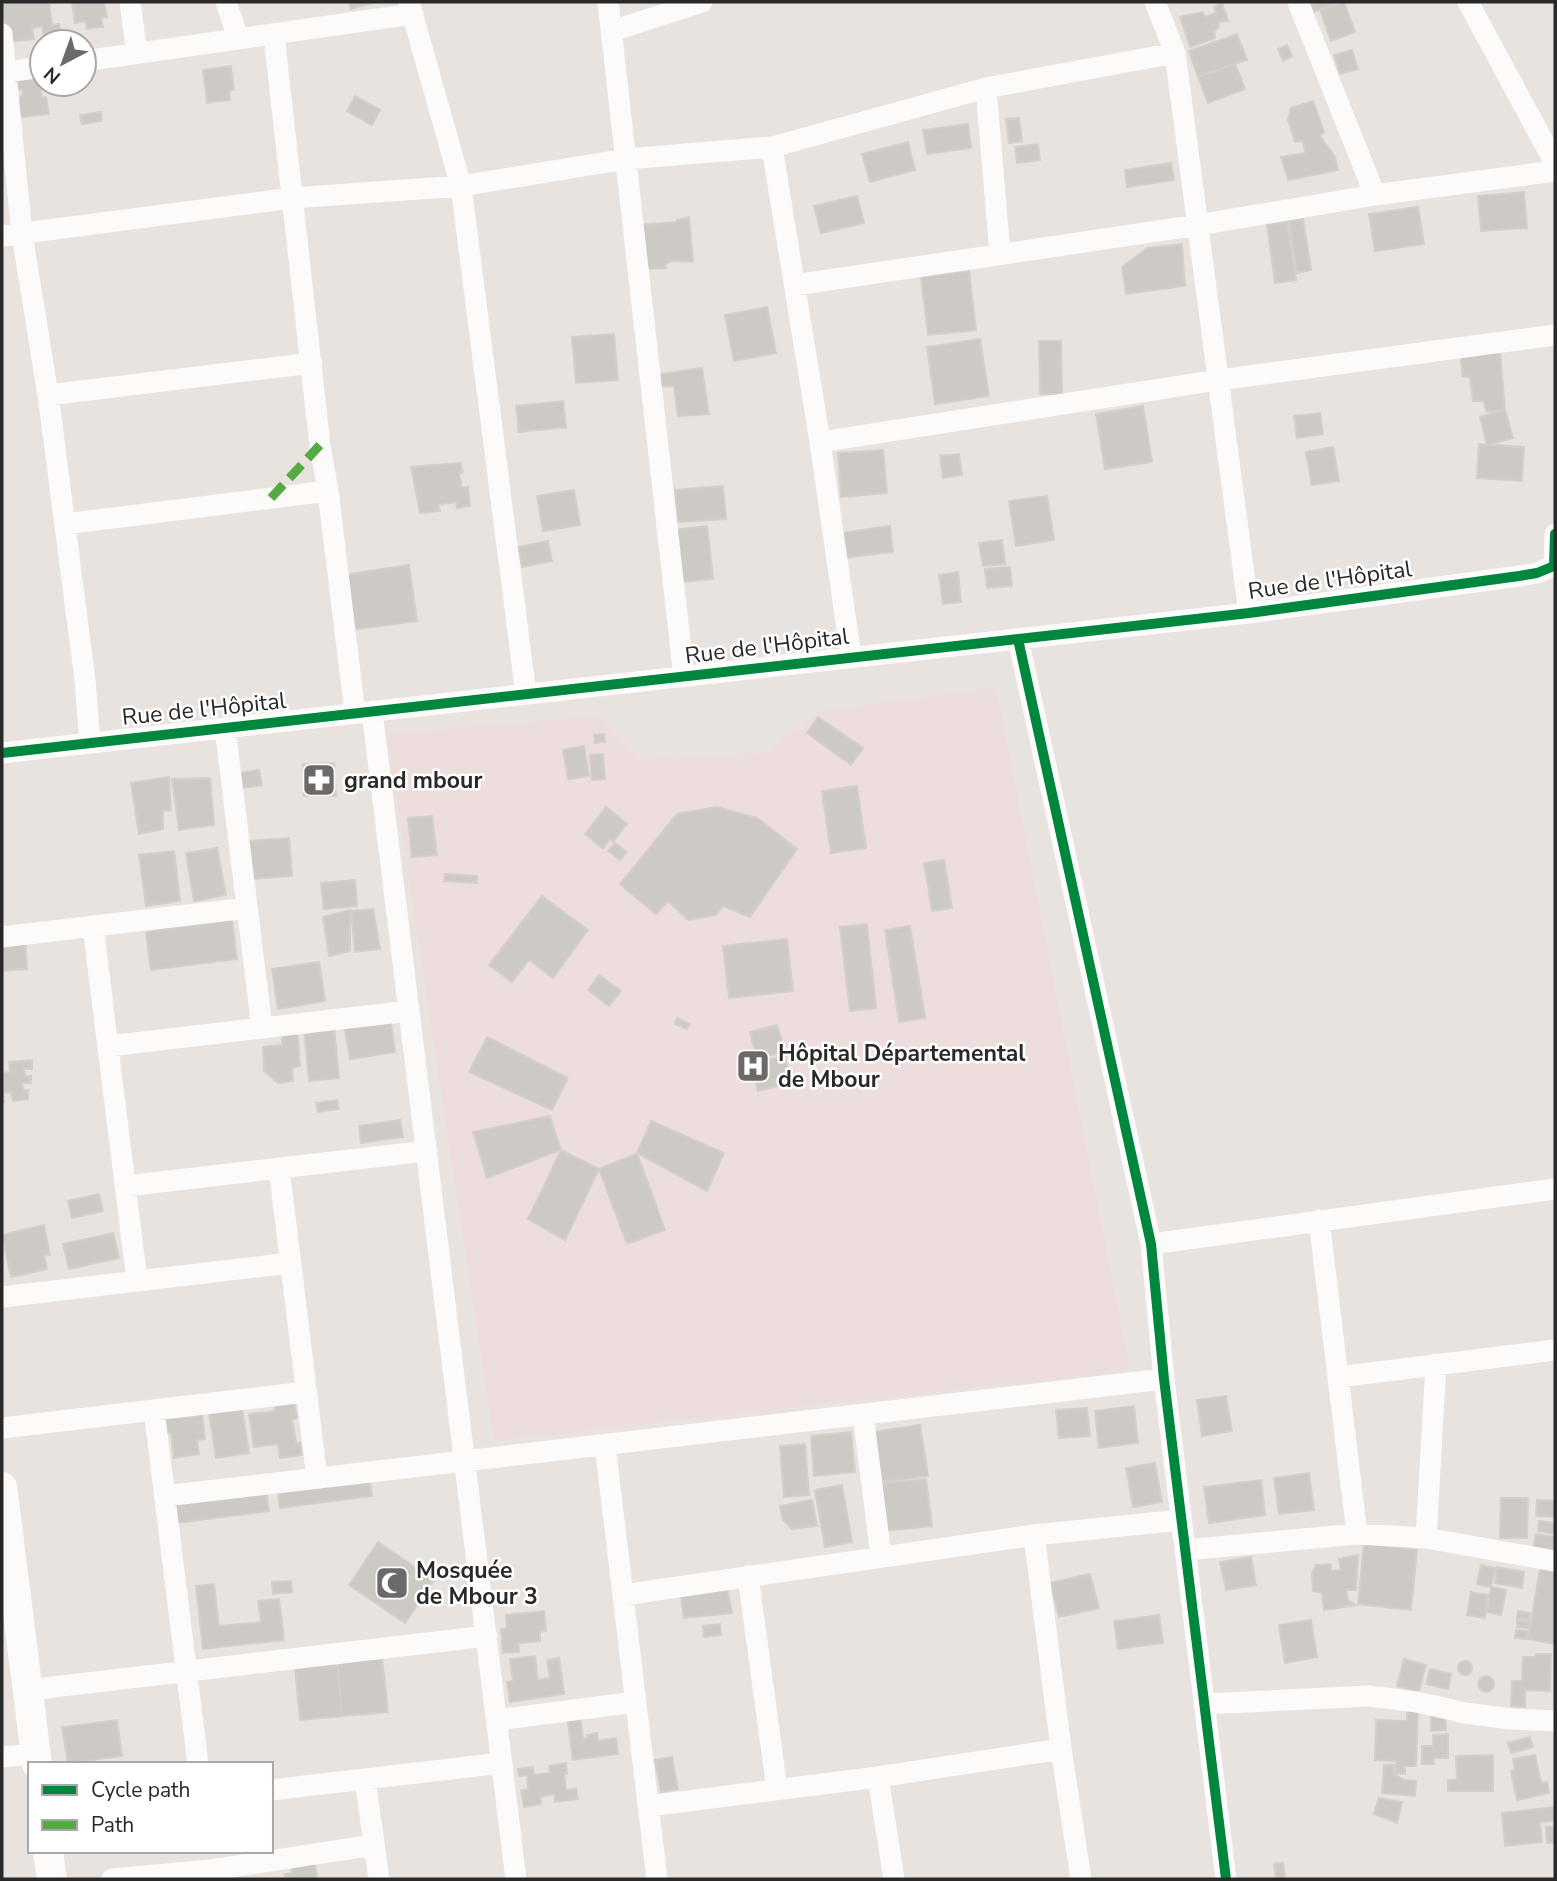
<svg xmlns="http://www.w3.org/2000/svg" width="1557" height="1881" font-family="'Nunito Sans',sans-serif">
	<style>
		.medical { fill: #edd }
		.building { fill: #cdc9c5; stroke: #d3cfcb; stroke-width: 2 }
		.lines { fill: none; stroke-linecap: round; stroke-linejoin: round }
		.minor { stroke: #fcfbfa; stroke-width: 21 }
		.secondary { stroke: #fcfbfa; stroke-width: 30 }
		.quiet { stroke: #53ab44; stroke-width: 9; stroke-dasharray: 18 9; stroke-linecap: butt }
		.cycleway-casing { stroke: #fff; stroke-width: 15 }
		.cycleway { stroke: #00873e; stroke-width: 10 }
		.labels { text-anchor: middle; dominant-baseline: central; stroke-width: 5; stroke-linejoin: round; paint-order: stroke }
		.street-label { font-size: 23px; fill: #292929; stroke: #fff }
		.poi-label { font-size: 23px; font-weight: bold; fill: #292929; stroke: #fff; text-anchor: start }
	</style>
	<rect width="100%" height="100%" fill="#e8e3de"/>
	<path class="medical" d="M996 688 1130 1371 494 1441 387 734 600 716 639 760 765 753 820 711Z"/>
	<path class="building" d="M2 2H56L49 3 52 25 59 24 61 35 44 37 42 26 32 28 34 39 7 42Z
		M72 2H104L107 17 101 18 103 27 87 29 85 21 75 23Z
		M349 2H376L351 9Z
		M1311 2H1335V3L1314 12Z
		M1344 2 1355 32 1331 41 1320 10Z
		M1222 3 1228 21 1218 22 1219 27 1214 32 1215 38 1190 47 1180 17 1202 12 1206 17 1216 13 1214 7Z
		M1237 34 1247 60 1198 77 1189 51Z
		M1287 45 1292 56 1283 61 1278 49Z
		M1352 50 1358 69 1340 74 1334 55Z
		M1235 63 1245 89 1208 103 1198 77Z
		M231 66 234 90 229 91 230 100 207 103 203 70Z
		M11 67 38 76 42 98 46 97 49 114 18 118 15 97 23 96 22 89 15 90Z
		M355 96 380 110 372 125 347 111Z
		M1313 101 1324 132 1320 136 1335 157 1338 170 1288 180 1281 157 1305 153 1303 141 1295 142 1288 120 1291 108Z
		M101 112 102 121 82 124 80 115Z
		M1019 118 1022 141 1009 143 1006 119Z
		M968 124 971 148 927 154 923 130Z
		M908 142 915 170 870 182 862 154Z
		M1038 144 1040 160 1017 163 1015 147Z
		M1171 163 1174 180 1127 187 1125 170Z
		M1524 192 1527 228 1481 231 1478 196Z
		M857 196 864 223 821 233 814 206Z
		M1418 207 1424 244 1375 251 1369 214Z
		M689 217 693 262 671 261 665 264 666 268 643 269 641 225 677 222V220Z
		M1303 219 1311 270 1297 273 1289 221Z
		M1287 222 1296 280 1275 283 1267 225Z
		M1182 244 1185 286 1126 294 1122 267 1147 248Z
		M969 271 976 330 928 335 921 277Z
		M767 307 776 353 734 361 725 315Z
		M614 334 618 380 576 383 572 337Z
		M980 339 989 396 935 404 927 347Z
		M1039 341H1061L1062 394H1040Z
		M1500 351 1505 410 1487 412 1483 401H1473L1470 377 1463 376 1460 352Z
		M702 368 709 414 678 416 674 386 655 387 653 375Z
		M563 401 566 427 519 432 516 406Z
		M1143 406 1152 462 1105 469 1096 414Z
		M1505 410 1513 438 1487 445 1480 417Z
		M1320 413 1323 434 1297 438 1294 416Z
		M1479 444 1524 447 1522 481 1477 478Z
		M1333 447 1339 481 1312 485 1306 452Z
		M883 450 887 493 841 497 838 453Z
		M959 454 962 475 943 478 940 456Z
		M460 463 463 472 459 474 462 488 468 487 470 506 457 508 456 502 438 505 440 511 420 513 411 467Z
		M723 486 726 519 678 522 675 490Z
		M574 490 580 525 543 531 537 496Z
		M1047 496 1054 540 1016 546 1009 501Z
		M707 526 713 579 679 582 673 530Z
		M890 526 893 552 844 558 840 533Z
		M1002 540 1005 564 983 566 979 543Z
		M548 541 552 561 522 567 518 547Z
		M409 565 417 621 351 630 343 575Z
		M1010 567 1012 586 987 588 985 569Z
		M958 572 961 602 943 604 939 575Z
		M818 717 863 748 851 765 807 733Z
		M604 734 605 742 595 743 594 735Z
		M584 746 589 776 568 779 563 750Z
		M603 754 605 779 592 780 590 755Z
		M334 763 336 796H304L303 764Z
		M259 770 262 785 242 788 240 773Z
		M169 777 171 810 163 811V829L139 834 131 783Z
		M210 778 214 825 179 830 172 779Z
		M857 786 866 848 831 853 822 791Z
		M606 807 627 824 613 842 610 839 603 849 585 834Z
		M716 807 757 818 797 849 750 917 723 906 716 915 688 920 668 901 656 914 620 884 677 814Z
		M432 816 437 855 412 857 408 818Z
		M289 838 292 876 251 879 248 841Z
		M615 843 627 852 620 860 608 851Z
		M217 848 226 895 194 901 186 853Z
		M174 851 180 901 146 906 139 855Z
		M944 860 952 908 932 911 924 863Z
		M445 874 477 876V883L444 881Z
		M355 880 357 906 324 909 321 883Z
		M542 896 588 930 553 978 529 960 512 982 489 965Z
		M373 909 380 949 355 952 351 911Z
		M350 910V951L329 956 323 917Z
		M232 920 237 959 151 970 146 932Z
		M867 924 876 1008 850 1011 840 927Z
		M910 926 925 1018 899 1022 885 930Z
		M2 939H25L27 969 2 971Z
		M787 939 793 991 729 998 723 946Z
		M319 962 325 1001 278 1009 272 969Z
		M599 975 621 991 609 1006 588 990Z
		M390 1016 395 1052 350 1059 344 1023Z
		M677 1018 690 1024 687 1029 675 1024Z
		M777 1025 785 1051 757 1059 750 1032Z
		M334 1026 339 1078 309 1081 304 1029Z
		M297 1029 300 1066 292 1068 293 1081 278 1083 264 1071 263 1047 282 1045V1031Z
		M487 1037 568 1078 552 1110 469 1072Z
		M785 1056 791 1083 758 1091 752 1064Z
		M32 1060V1069H24L25 1077 31 1076V1083H22L24 1091 28 1090V1099L13 1101 11 1092 3 1093 4 1102H2V1069V1073L10 1072 9 1062Z
		M337 1100 339 1109 318 1112 316 1103Z
		M550 1116 561 1150 487 1178 473 1132Z
		M400 1120 403 1137 361 1143 359 1126Z
		M651 1121 724 1153 707 1191 637 1153Z
		M561 1150 599 1169 565 1240 528 1219Z
		M637 1153 665 1230 627 1244 599 1169Z
		M99 1194 103 1211 72 1218 68 1201Z
		M44 1225 50 1255 44 1256 47 1269 11 1277 2 1235Z
		M113 1233 119 1258 69 1269 63 1244Z
		M1226 1396 1232 1431 1202 1436 1197 1400Z
		M241 1401 249 1453 216 1458 208 1406Z
		M294 1401 297 1418 292 1419 296 1443H300L302 1455 280 1458 278 1444 254 1447 249 1414 275 1411 274 1404Z
		M1134 1406 1138 1443 1099 1448 1095 1411Z
		M1087 1408 1090 1436 1059 1438 1056 1410Z
		M174 1410 176 1419 202 1415 205 1439 197 1440 199 1454 174 1458 171 1433 159 1435V1412Z
		M920 1425 928 1476 881 1482 874 1432Z
		M851 1432 855 1472 814 1476 811 1436Z
		M805 1444 809 1495 784 1497 780 1446Z
		M1155 1463 1162 1502 1133 1507 1126 1468Z
		M1309 1473 1314 1510 1279 1514 1274 1478Z
		M369 1476 372 1496 280 1508 277 1487Z
		M926 1479 932 1526 884 1531 878 1484Z
		M1261 1480 1265 1515 1209 1523 1204 1487Z
		M842 1485 852 1542 825 1547 815 1490Z
		M266 1490 269 1511 177 1523 174 1502Z
		M1501 1498H1528L1527 1538H1500Z
		M812 1500 817 1526 792 1529 783 1520 780 1506Z
		M1537 1500 1555 1501V1517L1536 1516Z
		M1539 1521 1555 1523V1534L1538 1531Z
		M1536 1534 1555 1537V1551L1533 1548Z
		M378 1542 434 1580 405 1623 349 1585Z
		M1364 1543 1417 1550 1411 1610 1358 1604Z
		M1358 1555 1356 1590H1347L1348 1600 1356 1605 1324 1610 1322 1593 1313 1591 1312 1573 1316 1565 1331 1564V1571L1341 1570 1339 1559Z
		M1251 1557 1256 1585 1226 1590 1220 1562Z
		M1481 1565 1495 1568 1491 1587 1477 1584Z
		M1497 1567 1524 1572 1522 1588 1495 1583Z
		M1540 1569 1555 1572V1644L1528 1639Z
		M1090 1574 1099 1608 1059 1617 1050 1583Z
		M291 1581 292 1592 273 1594 272 1582Z
		M726 1582 732 1613 684 1618 681 1596Z
		M214 1584 219 1626 261 1622 258 1601 279 1599 284 1640 203 1649 196 1586Z
		M1491 1587 1506 1590 1501 1615 1487 1612Z
		M1471 1592 1488 1595 1485 1618 1467 1615Z
		M544 1611 546 1631 540 1632V1641L518 1643 519 1652 503 1653 501 1629 507 1628 506 1615Z
		M1518 1611 1530 1613 1529 1620 1517 1618Z
		M1159 1615 1163 1643 1118 1649 1114 1621Z
		M1311 1620 1317 1657 1285 1663 1279 1625Z
		M1517 1620 1529 1621 1528 1628 1517 1627Z
		M720 1624 721 1635 704 1637 703 1626Z
		M1516 1630 1528 1631 1527 1639 1515 1638Z
		M1536 1654H1551L1550 1691 1525 1690V1707L1511 1706 1512 1681H1522L1523 1657H1536Z
		M535 1656 538 1680 550 1678 547 1660 559 1658 564 1694 510 1702 507 1682 513 1681 510 1659Z
		M382 1658 388 1712 342 1716 337 1662Z
		M1404 1659 1426 1665 1419 1692 1397 1686Z
		M1458 1668a7 7 0 1 1 14 0a7 7 0 1 1-14 0Z
		M337 1662 342 1716 300 1720 295 1667Z
		M1430 1669 1451 1674 1448 1689 1426 1684Z
		M1478 1684a8 8 0 1 1 16 0a8 8 0 1 1-16 0Z
		M1407 1711H1418L1416 1766H1405V1774L1395 1773 1396 1761 1375 1760 1376 1720 1407 1721Z
		M580 1714 583 1739 588 1738 587 1735 597 1733 598 1741 616 1738 618 1754 573 1760 567 1715Z
		M1431 1714H1445L1446 1730 1431 1731Z
		M117 1720 122 1756 85 1761 86 1764H68L62 1727Z
		M1448 1734V1758H1434V1764H1422V1746H1433V1735Z
		M1530 1737 1533 1747 1511 1753 1508 1743Z
		M1493 1755V1791H1448V1780H1457L1456 1756Z
		M1535 1755 1541 1783 1547 1782 1549 1793 1517 1800 1511 1771 1515 1770 1513 1759Z
		M672 1757 678 1789 661 1792 655 1760Z
		M566 1763 567 1774H564L566 1790 576 1789 578 1799 555 1802 554 1794 540 1797 541 1804 524 1807 521 1790 528 1789 527 1775 519 1776 518 1769 533 1767 534 1775 550 1773 549 1766Z
		M1384 1765H1395L1393 1773 1404 1780 1416 1781 1415 1796 1382 1793Z
		M1379 1798 1402 1802 1397 1823 1374 1814Z
		M1555 1807V1821L1540 1822 1542 1842 1505 1846 1502 1813Z
		M1555 1826V1843H1547L1546 1827Z
		M314 1856 317 1879H285V1874L292 1873 291 1865Z
		M1283 1863 1285 1879H1276L1274 1864Z"/>
	<g class="lines">
		<path class="minor" d="M130 2 137 53
			M226 2 238 38
			M409 2 461 186 526 694
			M608 2 684 677
			M1155 2 1175 53 1249 613
			M1298 2 1375 195
			M1468 2 1555 163
			M612 31 702 2
			M2 34 22 234 48 395 85 680 90 743
			M274 36 320 445 328 491 355 713
			M84 61 413 14
			M7 72 42 67
			M986 88 1000 254
			M772 147 820 442 851 657
			M2 236 292 198 461 186 626 159 772 147 986 88 1175 53
			M795 285 1198 225 1375 195 1555 171
			M48 395 312 363
			M820 442 1218 380 1555 335
			M65 524 328 491
			M1018 639 1151 1244 1164 1379 1226 1879
			M372 711 516 1879
			M225 728 262 1028
			M2 753 1249 613 1519 576 1537 573 1554 566 1555 534
			M93 926 137 1281
			M2 937 247 908
			M108 1046 409 1011
			M279 1168 317 1478
			M125 1186 427 1151
			M1319 1220 1357 1534
			M1151 1244 1555 1189
			M2 1297 290 1263
			M1338 1377 1555 1350
			M154 1410 198 1764
			M863 1414 881 1556
			M2 1428 306 1392
			M605 1445 657 1879
			M165 1496 1164 1379
			M1034 1535 1061 1749 1081 1879
			M1426 1538 1436 1364
			M1185 1550 1357 1534 1426 1538 1555 1561
			M748 1576 777 1789
			M623 1595 1034 1535 1181 1520
			M28 1690 487 1636
			M1204 1704 1369 1696 1417 1702 1465 1713 1511 1719 1555 1721
			M497 1720 635 1702
			M2 1757 36 1754
			M878 1777 894 1879
			M365 1779 379 1879
			M271 1790 502 1763
			M648 1806 878 1777 1061 1749
			M112 1879 211 1870 374 1845"/>
		<path class="secondary" d="M2 1487 37 1764
			M48 1851 52 1879"/>
		<path class="quiet" d="M271 498 320 445"/>
		<defs>
			<path id="cycleway" d="M1018 639 1151 1244 1164 1379 1226 1879
				M2 753 1249 613 1519 576 1537 573 1554 566 1555 534"/>
		</defs>
		<use href="#cycleway" class="cycleway-casing"/>
		<use href="#cycleway" class="cycleway"/>
	</g>
	<defs>
		<symbol id="pharmacy-square" viewBox="-11 -11 22 22"><rect x="-9" y="-9" width="18" height="18" rx="4" fill="#6c6a68" stroke="#fff"/><path d="M-2-6h4v4h4v4h-4v4h-4v-4h-4v-4h4Z" fill="#fff"/></symbol>
		<symbol id="hospital-square" viewBox="-11 -11 22 22"><rect x="-9" y="-9" width="18" height="18" rx="4" fill="#6c6a68" stroke="#fff"/><path d="M-5-5h3v3.5h4V-5h3V5h-3V1.5h-4V5h-3Z" fill="#fff"/></symbol>
		<symbol id="mosque-square" viewBox="-11 -11 22 22"><rect x="-9" y="-9" width="18" height="18" rx="4" fill="#6c6a68" stroke="#fff"/><path d="M3.5-4.9A6 6 0 1 0 3.5 4.9A5 5 0 1 1 3.5-4.9Z" fill="#fff"/></symbol>
	</defs>
	<g fill-rule="evenodd">
		<use href="#pharmacy-square" x="300" y="761" width="38" height="38"/>
		<use href="#hospital-square" x="734" y="1047" width="38" height="38"/>
		<use href="#mosque-square" x="373" y="1564" width="38" height="38"/>
	</g>
	<g class="labels">
		<g class="street-label">
			<text transform="translate(1330 580) rotate(-8)">Rue de l'Hôpital</text>
			<text transform="translate(767 646) rotate(-7)">Rue de l'Hôpital</text>
			<text transform="translate(204 709) rotate(-6)">Rue de l'Hôpital</text>
		</g>
		<g class="poi-label">
			<text x="344" y="780">grand mbour</text>
			<text x="778" y="1053">Hôpital Départemental<tspan x="778" dy="26">de Mbour</tspan></text>
			<text x="416" y="1570">Mosquée<tspan x="416" dy="26">de Mbour 3</tspan></text>
		</g>
	</g>
	<rect width="1557" height="1881" fill="none" stroke="#292929" stroke-width="7"/>
	<rect x="28" y="1762" width="245" height="91" fill="#ffffff" stroke="#a9a9a9" stroke-width="2"/>
	<rect x="42" y="1785" width="35" height="10" fill="#00873e" stroke="#a9a9a9" stroke-width="2"/>
	<text x="91" y="1797" font-size="21" fill="#292929">Cycle path</text>
	<rect x="42" y="1820" width="35" height="10" fill="#53ab44" stroke="#a9a9a9" stroke-width="2"/>
	<text x="91" y="1832" font-size="21" fill="#292929">Path</text>
	<g transform="translate(63 63) rotate(221)"><circle r="33" fill="#ffffff" stroke="#a9a9a9" stroke-width="2"/>
	<path d="M0-5L12 26L0 18L-12 26Z" fill="#6c6a68"/>
	<text y="-10" font-size="19" font-weight="bold" text-anchor="middle" fill="#292929">N</text>
	</g>
</svg>
